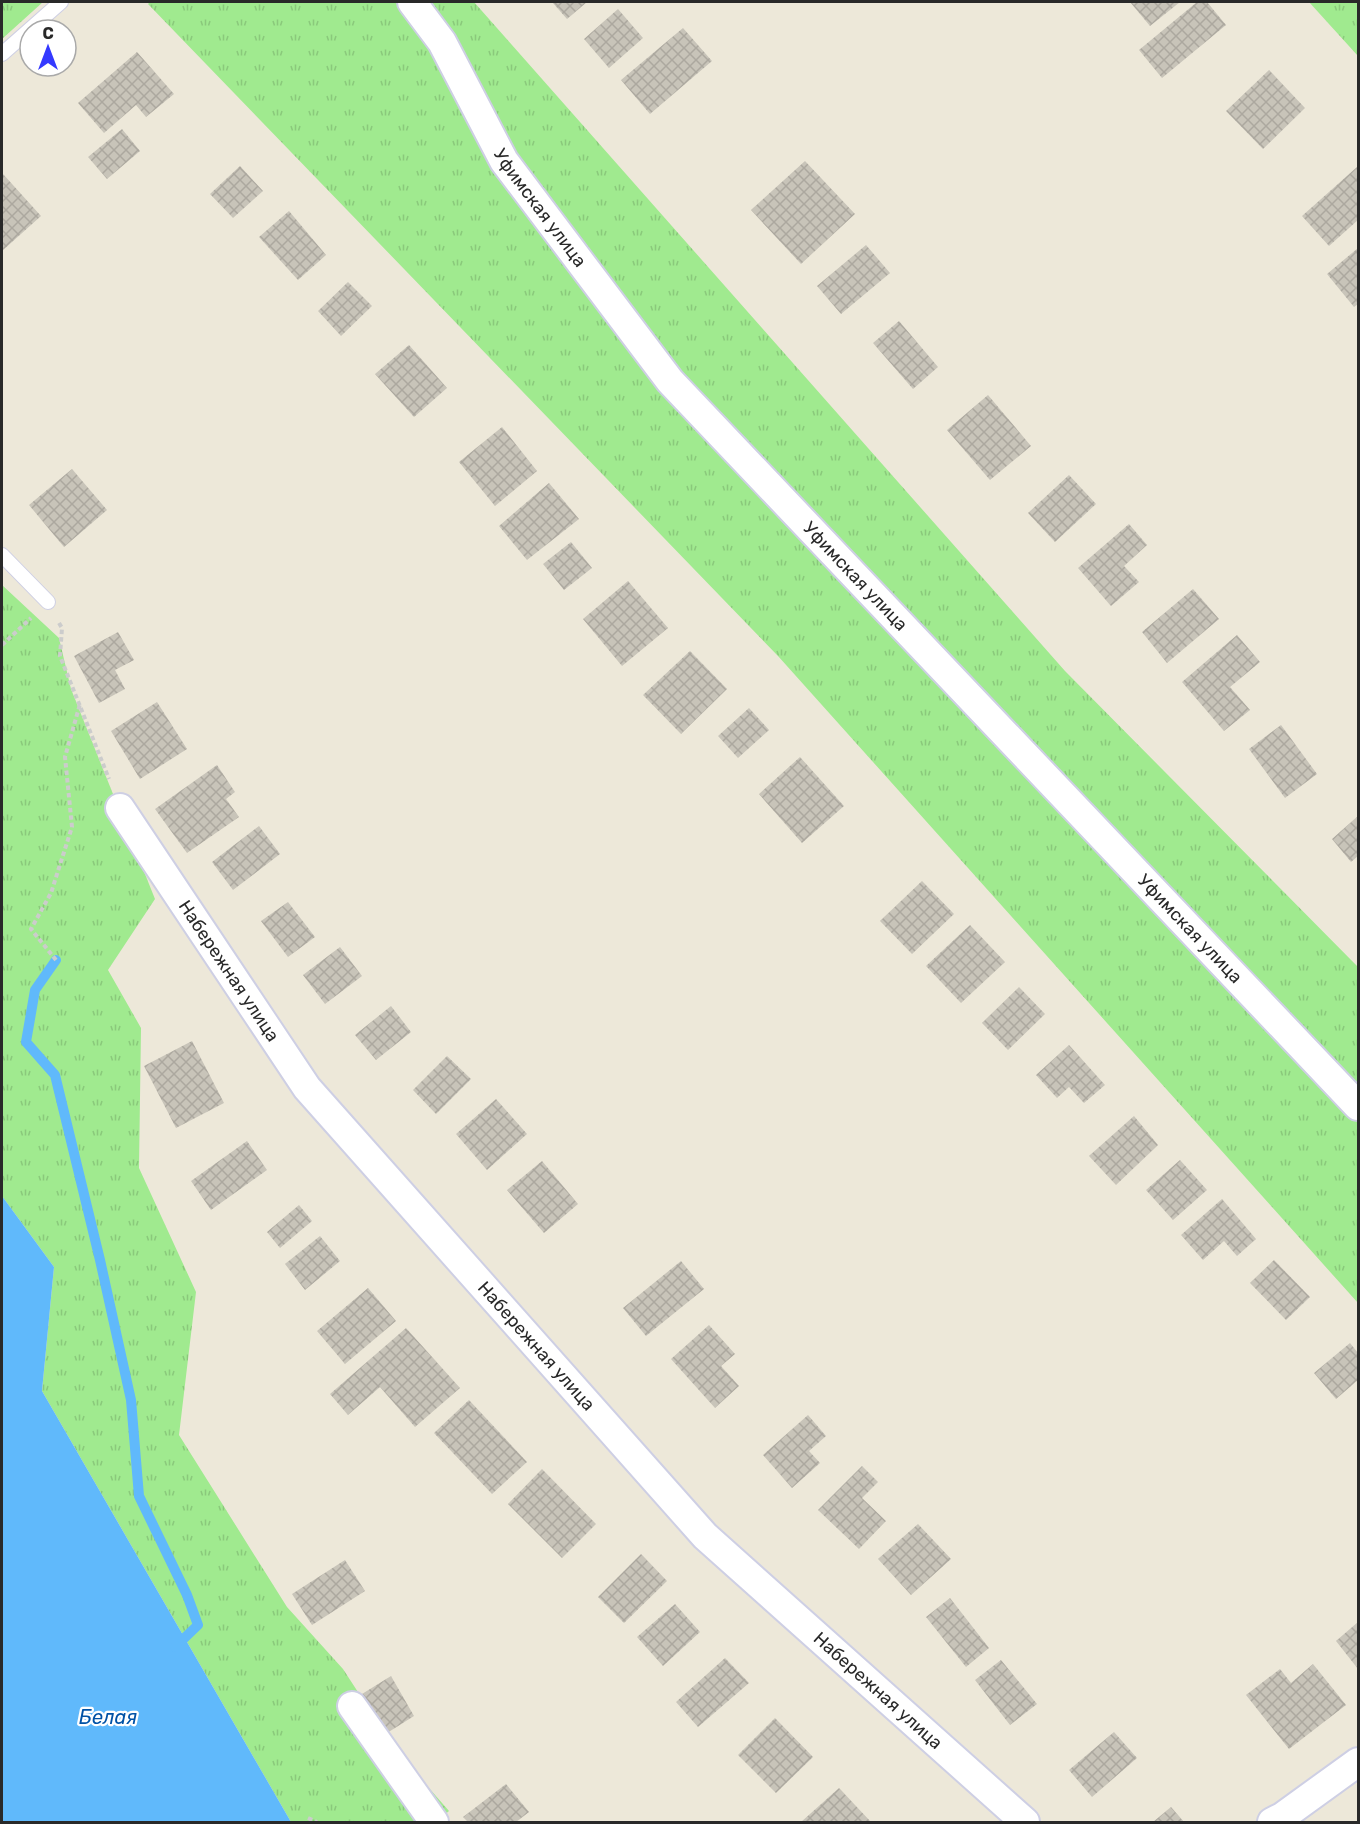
<svg xmlns="http://www.w3.org/2000/svg" width="1360" height="1824" font-family="Rubik,sans-serif">
	<style>
		.grass { fill: url(#grass-tufts) }
		.water { fill: #60b9fb }
		.lines { fill: none; stroke-linecap: round; stroke-linejoin: round }
		.stream { stroke: #60b9fb; stroke-width: 10 }
		.building { fill: url(#building-cross-hatch) }
		.service-casing { stroke: #cecfe4; stroke-width: 16 }
		.minor-casing { stroke: #cecfe4; stroke-width: 32 }
		.path { stroke: #ccc; stroke-width: 4; stroke-dasharray: 4.5 3; stroke-linecap: butt }
		.service { stroke: #fff; stroke-width: 14 }
		.minor { stroke: #fff; stroke-width: 28 }
		.labels { text-anchor: middle; dominant-baseline: central; stroke-width: 4.5; stroke-linejoin: round; paint-order: stroke }
		.street-label { font-size: 18px; fill: #292929; stroke: #fff }
		.water-label { font-size: 20px; font-style: italic; fill: #0052a6; stroke: #fff }
	</style>
	<defs>
		<pattern id="grass-tufts" width="24" height="20" patternUnits="userSpaceOnUse" patternTransform="scale(1.5)"><rect width="24" height="20" fill="#a0ea8f"/><path d="M3 7l-1-3M5 7V3M7 7l1-3M15 17l-1-3M17 17v-4M19 17l1-3" fill="none" stroke="#8ac97b"/></pattern>
		<pattern id="building-cross-hatch" width="8" height="8" patternUnits="userSpaceOnUse" patternTransform="scale(1.5)"><rect width="8" height="8" fill="#c8c4b9"/><path d="M0 0l8 8M0 8l8-8" fill="none" stroke="#aca89f"/></pattern>
	</defs>
	<rect width="100%" height="100%" fill="#ede8d9"/>
	<path class="grass" d="M2 2H43L2 39Z
		M150 2H474L1065 671 1358 967V1303L778 656 148 4Z
		M1309 2H1358V56Z
		M2 585 59 638 71 689 155 899 108 970 141 1028 139 1168 196 1292 179 1435 287 1607 343 1669 395 1749 449 1811 436 1822H291L42 1391 54 1267 2 1196Z"/>
	<path class="water" d="M2 1196 54 1267 42 1391 291 1822H2Z"/>
	<g class="lines">
		<path class="stream" d="M56 960 35 990 26 1042 55 1075 100 1260 131 1400 139 1496 187 1595 198 1625 175 1647"/>
	</g>
	<path class="building" d="M552 2H587L567 19Z
		M1130 2H1180L1150 26Z
		M1197 2H1207L1226 25 1162 78 1139 50Z
		M618 9 643 38 609 68 584 39Z
		M683 28 712 61 650 114 621 80Z
		M137 52 174 94 146 117 136 105 104 133 78 103Z
		M1269 70 1305 108 1263 149 1226 111Z
		M122 129 140 151 107 179 88 157Z
		M805 161 855 214 801 264 751 210Z
		M240 166 263 191 233 218 210 194Z
		M1357 167 1358 220 1329 246 1302 216Z
		M3 174 41 216 2 251V176Z
		M289 211 326 255 298 280 259 237Z
		M866 245 890 273 841 314 817 286Z
		M1358 248V304L1354 307 1327 274Z
		M348 282 372 306 341 336 318 311Z
		M899 321 938 367 913 389 873 343Z
		M409 345 447 388 414 417 375 374Z
		M988 395 1031 446 990 480 947 430Z
		M502 427 537 471 495 506 459 462Z
		M72 469 107 510 64 547 29 505Z
		M1069 475 1096 504 1055 542 1028 513Z
		M549 483 579 519 527 560 499 526Z
		M1129 524 1147 545 1124 566 1139 582 1111 606 1078 568Z
		M571 542 592 568 564 590 543 564Z
		M628 581 668 628 622 666 583 619Z
		M1193 589 1219 619 1167 663 1142 632Z
		M118 632 134 660 115 670 125 689 99 703 74 656Z
		M1237 635 1260 662 1230 687 1250 710 1224 731 1182 682Z
		M690 651 727 689 681 734 643 695Z
		M157 702 187 749 140 779 111 731Z
		M749 708 769 730 738 758 718 736Z
		M1281 725 1317 774 1285 798 1249 749Z
		M800 757 844 806 802 843 759 794Z
		M217 765 235 792 226 799 239 817 187 853 155 809Z
		M1358 816V856L1351 862 1332 839Z
		M259 826 280 854 233 890 212 862Z
		M922 881 954 914 912 954 880 921Z
		M288 902 315 937 288 957 261 921Z
		M970 925 1005 962 961 1003 926 966Z
		M340 947 362 976 325 1004 303 975Z
		M1019 987 1045 1014 1008 1050 982 1023Z
		M391 1006 411 1032 376 1060 355 1035Z
		M192 1041 224 1103 176 1128 144 1066Z
		M1069 1045 1105 1085 1084 1103 1069 1087 1057 1098 1036 1075Z
		M447 1056 471 1079 436 1114 413 1090Z
		M496 1099 527 1134 487 1170 456 1134Z
		M1134 1116 1158 1145 1116 1185 1089 1156Z
		M247 1141 267 1170 211 1210 191 1181Z
		M1180 1160 1207 1190 1173 1220 1146 1190Z
		M542 1161 578 1204 544 1233 507 1190Z
		M1222 1199 1256 1239 1237 1256 1224 1241 1203 1260 1181 1235Z
		M299 1205 312 1221 280 1248 267 1232Z
		M320 1236 340 1261 305 1290 285 1264Z
		M1274 1260 1310 1297 1286 1320 1250 1283Z
		M681 1261 704 1289 646 1336 623 1308Z
		M368 1288 396 1321 345 1364 317 1331Z
		M709 1325 735 1354 721 1366 739 1386 715 1408 671 1359Z
		M406 1328 460 1388 415 1427 380 1387 348 1415 330 1394Z
		M1350 1343 1358 1353V1380L1336 1399 1314 1373Z
		M469 1400 527 1462 492 1494 434 1433Z
		M808 1415 826 1436 809 1451 820 1463 792 1488 763 1455Z
		M862 1466 878 1482 862 1498 886 1521 859 1549 818 1510Z
		M542 1469 596 1524 562 1558 508 1504Z
		M918 1524 951 1559 911 1595 878 1559Z
		M641 1554 667 1581 624 1623 598 1597Z
		M345 1560 365 1591 312 1625 292 1594Z
		M950 1598 989 1648 966 1667 926 1617Z
		M675 1604 700 1632 663 1666 637 1637Z
		M1358 1622V1669L1336 1641Z
		M725 1658 749 1683 698 1727 676 1702Z
		M1001 1660 1037 1704 1010 1725 975 1680Z
		M1313 1664 1346 1705 1289 1749 1246 1695 1280 1669 1291 1683Z
		M391 1676 414 1716 387 1733 362 1694Z
		M775 1718 813 1757 776 1793 738 1755Z
		M1114 1732 1137 1758 1092 1797 1069 1770Z
		M506 1784 529 1812 516 1822H468L463 1817Z
		M839 1788 871 1822H801Z
		M1171 1807 1184 1822H1153Z"/>
	<g class="lines">
		<defs>
			<path id="service" d="M2 54 61 2
				M2 555 48 602"/>
			<g id="minor">
				<path id="s1" d="M412 2 442 42 504 161 670 381 1358 1106"/>
				<path id="s2" d="M120 808 307 1088 705 1536 1025 1822"/>
				<path d="M352 1706 434 1822"/>
				<path d="M1272 1822 1282 1817 1358 1762"/>
			</g>
		</defs>
		<use href="#service" class="service-casing"/>
		<use href="#minor" class="minor-casing"/>
		<path class="path" d="M59 623 62 628 60 656 109 779
			M2 645 31 618
			M56 960 31 929 51 893 72 827 65 757 80 704
			M308 1818 317 1822"/>
		<use href="#service" class="service"/>
		<use href="#minor" class="minor"/>
	</g>
	<g class="labels">
		<g class="street-label">
			<text stroke="none"><textPath href="#s1" startOffset="243">Уфимская улица</textPath></text>
			<text stroke="none"><textPath href="#s1" startOffset="729">Уфимская улица</textPath></text>
			<text stroke="none"><textPath href="#s1" startOffset="1215">Уфимская улица</textPath></text>
			<text stroke="none"><textPath href="#s2" startOffset="196">Набережная улица</textPath></text>
			<text stroke="none"><textPath href="#s2" startOffset="682">Набережная улица</textPath></text>
			<text stroke="none"><textPath href="#s2" startOffset="1168">Набережная улица</textPath></text>
		</g>
		<g class="water-label">
			<text x="108" y="1717">Белая</text>
		</g>
	</g>
	<rect width="1360" height="1824" fill="none" stroke="#292929" stroke-width="6"/>
	<g transform="translate(48 48)"><circle r="28" fill="#ffffff" stroke="#a9a9a9" stroke-width="1.5"/>
	<path d="M0-4.5L10 22L0 15L-10 22Z" fill="#3439ff"/>
	<text y="-9" font-size="16" font-weight="bold" text-anchor="middle" fill="#292929">С</text>
	</g>
</svg>
